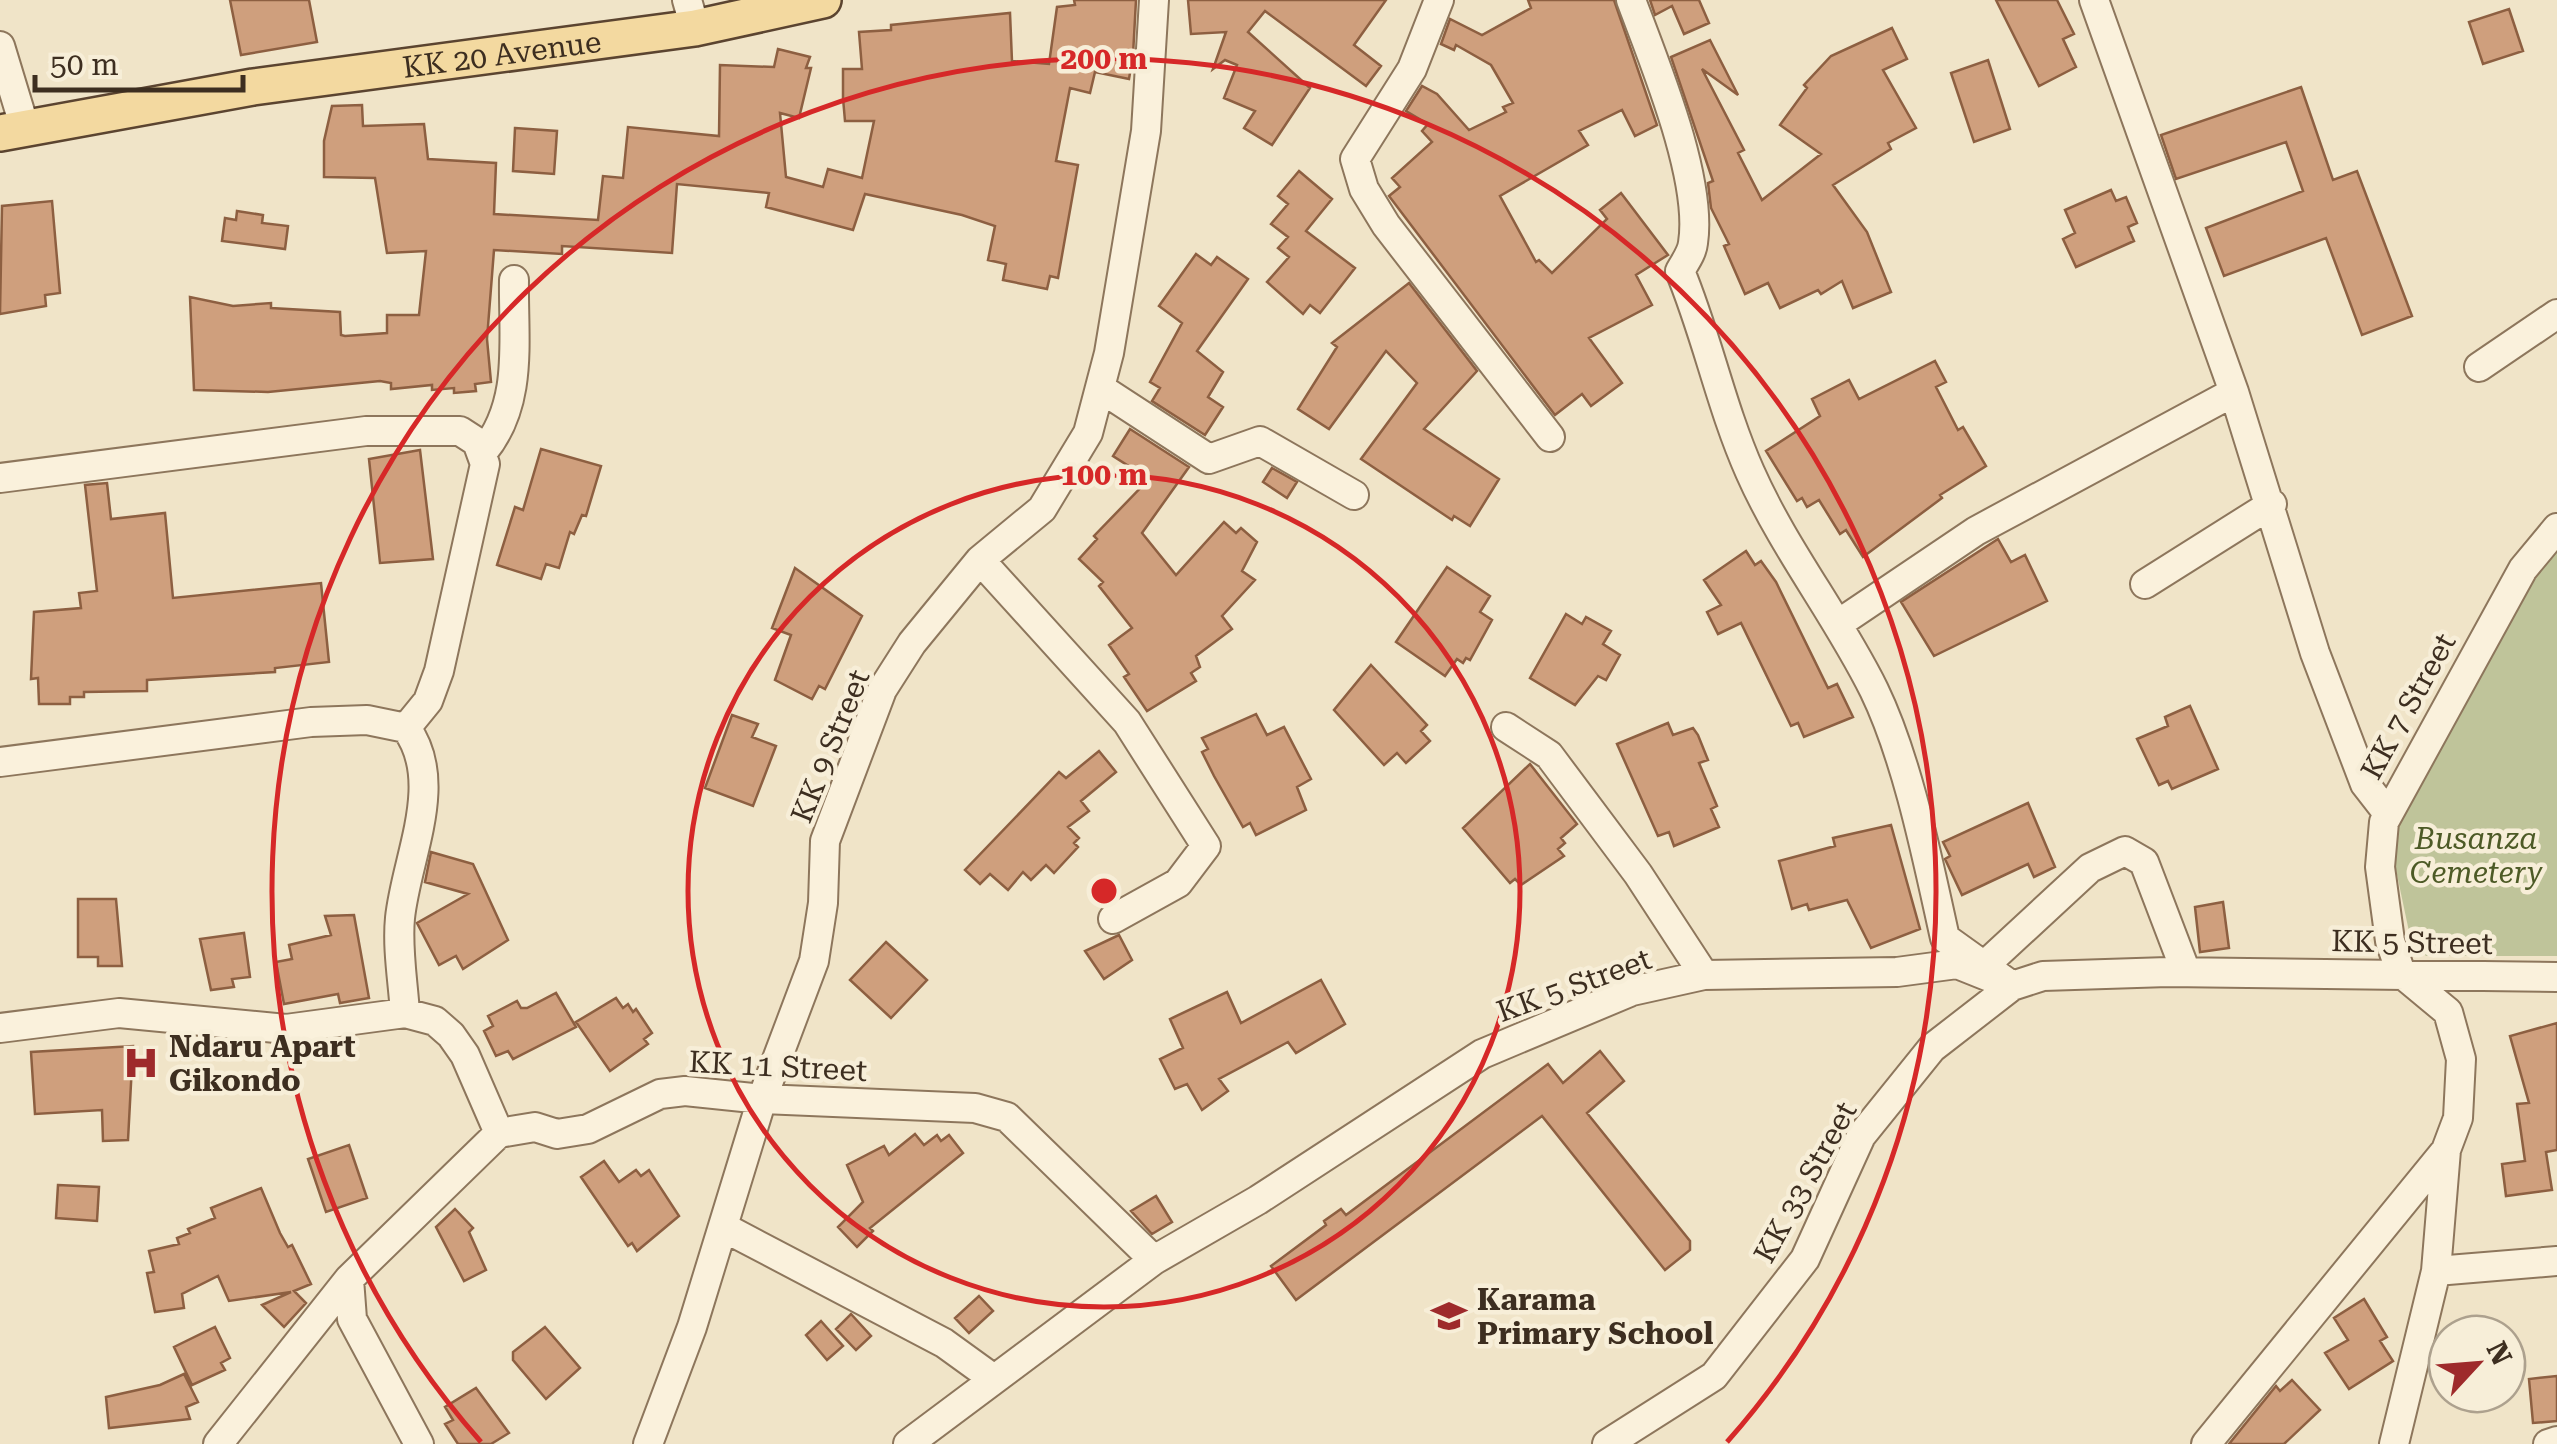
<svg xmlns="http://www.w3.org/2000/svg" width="2557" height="1444" font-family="'Roboto Serif',serif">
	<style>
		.cemetery { fill: #bfc49a }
		.building { fill: #cf9f7d; stroke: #8d5f41; stroke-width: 2.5 }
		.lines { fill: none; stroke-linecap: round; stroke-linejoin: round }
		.minor-casing { stroke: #8d765c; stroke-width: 32 }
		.major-casing { stroke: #5b4430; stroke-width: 40 }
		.minor { stroke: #faf1dc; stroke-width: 28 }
		.major { stroke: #f3d9a0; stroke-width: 35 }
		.ring { fill: none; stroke: #d62828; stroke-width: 5 }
		.labels { text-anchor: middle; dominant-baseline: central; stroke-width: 9; stroke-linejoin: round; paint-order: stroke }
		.street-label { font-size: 30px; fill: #3d2e20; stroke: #f7eed8 }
		.park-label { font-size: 30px; font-style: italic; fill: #4d5a26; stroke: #f7eed8 }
		.poi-label { font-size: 30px; font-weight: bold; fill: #3d2e20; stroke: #f7eed8; text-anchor: start }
		.centre { fill: #d62828; stroke: #f7eed8; stroke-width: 5 }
		.ring-label { font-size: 30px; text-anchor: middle; font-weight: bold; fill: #d62828; stroke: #f7eed8; stroke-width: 9; stroke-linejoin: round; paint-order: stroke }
	</style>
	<rect width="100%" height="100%" fill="#f0e4c8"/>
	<path class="cemetery" d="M2557 547V956H2426L2411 941 2392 851 2405 802 2539 566Z"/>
	<path class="building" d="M230 0H309L317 42 241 55Z
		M1074 0H1136L1133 55 1129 79 1095 72 1090 93 1070 88 1056 161 1078 165 1058 278 1050 276 1047 289 1003 280 1006 264 988 260 995 226 962 215 865 194 853 230 766 207 769 193 677 184 672 253 562 246V254L494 250 487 339 491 382 475 384 476 391 454 393V388L432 390V385L391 389V383L380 381 268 392 194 390 190 297 233 306 271 303V308L340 312 341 335 345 336 387 333V315H419L426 251 387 253 375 178 324 177V141L332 106 362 105 363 126 424 124 428 159 496 163 494 214 598 220 603 176 623 178 628 127 719 136 720 65 774 67 778 49 810 57 806 68H811L799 118 780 113 786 177 823 187 828 169 862 178 874 121H845L843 98V69H862L859 32 891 30V25L1010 13 1012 61 1049 64 1057 7 1075 5Z
		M1188 0H1386L1354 45 1381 66 1366 86 1265 11 1248 32 1310 88 1272 145 1244 128 1255 111 1224 98 1237 65 1225 60 1213 69 1226 32 1191 34Z
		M1528 0H1614L1657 125 1635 136 1622 110 1579 131 1588 145 1500 196 1536 262 1539 260 1552 273 1607 219 1600 210 1621 193 1668 255 1636 275 1652 305 1589 338 1622 383 1591 406 1582 394 1555 415 1389 196 1400 187 1392 178 1432 142 1422 131 1428 124 1406 111 1422 86 1437 94 1469 130 1506 112 1503 107 1513 103 1491 65 1456 45 1454 50 1441 44 1450 19 1482 35 1531 8Z
		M1650 0H1699L1709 23 1684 34 1672 6 1655 15Z
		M1996 0H2057L2074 34 2063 39 2076 67 2039 86Z
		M2509 9 2523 51 2483 64 2469 22Z
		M1892 28 1907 59 1883 70 1916 128 1888 143 1891 149 1833 185 1867 232 1891 292 1853 308 1842 281 1821 294 1818 290 1780 308 1768 283 1745 294 1724 246 1729 244 1711 208 1708 183 1713 181 1671 57 1710 40 1738 95 1702 69 1744 150 1738 153 1762 200 1821 154 1780 125 1807 88 1804 85 1831 56Z
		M1988 60 2010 129 1974 142 1951 73Z
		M2301 87 2333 180 2357 171 2412 316 2362 335 2326 238 2224 276 2206 228 2303 191 2286 142 2176 179 2161 135Z
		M515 128 557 131 554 174 513 171Z
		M1299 171 1332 199 1306 231 1355 268 1320 313 1310 305 1303 314 1267 282 1289 257 1278 248 1288 237 1271 224 1288 204 1278 196Z
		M2111 190 2116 201 2126 197 2137 223 2128 227 2134 241 2076 267 2063 239 2075 233 2065 210Z
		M52 201 60 293 45 295 46 306 0 314 2 206Z
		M237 211 263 215 262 223 288 226 285 249 222 241 225 218 236 220Z
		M1196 254 1211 265 1217 257 1248 279 1197 351 1223 372 1208 397 1223 407 1205 435 1152 401 1160 388 1150 382 1182 323 1159 306Z
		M1409 283 1477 371 1424 429 1499 479 1470 526 1454 516 1452 520 1361 459 1417 383 1386 351 1329 429 1298 409 1337 347 1332 343Z
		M1935 361 1946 382 1936 387 1958 430 1963 427 1986 466 1940 495 1942 498 1863 557 1846 530 1840 534 1819 500 1807 507 1802 498 1797 501 1766 451 1820 416 1812 399 1849 380 1859 399Z
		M1130 429 1189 467 1142 533 1176 575 1224 522 1236 533 1241 528 1257 542 1242 571 1255 580 1222 616 1232 629 1196 656 1200 667 1191 673 1196 681 1147 711 1124 677 1129 674 1109 645 1132 628 1099 586 1103 582 1079 559 1097 539 1094 536 1149 479 1113 456Z
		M541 449 601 466 586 516 582 515 574 534 570 532 559 568 546 564 541 579 497 565 515 507 523 510Z
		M420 450 433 559 380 563 369 459Z
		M1272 468 1297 482 1287 498 1263 482Z
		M107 483 111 519 165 513 173 598 321 583 329 662 275 668V672L147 680V691L84 692V697H70V704H39L38 678 31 679 34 612 81 608 79 593 97 591 85 485Z
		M1998 539 2011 562 2025 555 2047 601 1934 656 1901 602Z
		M1746 551 1755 565 1761 561 1776 582 1828 688 1837 684 1853 717 1804 737 1798 723 1791 726 1741 623 1718 634 1707 612 1721 605 1704 580Z
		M1447 567 1490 596 1480 612 1492 620 1470 660 1466 658 1463 663 1457 659 1445 676 1396 642Z
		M795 568 862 616 825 689 819 686 812 699 775 680 791 635 772 628Z
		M1566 614 1582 624 1586 617 1611 631 1603 644 1620 655 1606 680 1598 676 1575 705 1530 678Z
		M1371 665 1427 725 1421 731 1430 741 1406 763 1397 753 1384 765 1334 710Z
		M2190 706 2218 769 2172 789 2168 781 2159 785 2137 739 2168 726 2165 717Z
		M1256 714 1267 735 1284 727 1311 779 1297 787 1306 810 1256 835 1250 823 1243 827 1214 776 1202 752 1208 749 1202 738Z
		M732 715 758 724 752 737 776 746 753 806 705 788Z
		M1668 723 1673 735 1693 728 1698 735 1708 760 1699 763 1717 806 1711 809 1719 827 1674 846 1669 832 1658 836 1617 744Z
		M1099 751 1116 772 1081 801 1089 811 1068 827 1079 838 1074 843 1078 847 1054 873 1046 865 1031 880 1023 872 1008 890 990 874 980 884 965 870 1059 772 1066 778Z
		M1530 764 1577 824 1561 838 1565 843 1558 849 1564 856 1521 885 1515 879 1510 883 1463 828Z
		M2028 803 2055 867 2034 877 2028 864 1962 895 1945 859 1950 856 1943 842Z
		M1891 825 1920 929 1871 948 1847 900 1809 910 1807 904 1792 909 1779 861 1835 846 1833 838Z
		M431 852 473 864 508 940 463 969 456 956 439 965 417 923 468 894 425 882Z
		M78 899H116L122 966H98V957H78Z
		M2223 902 2229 948 2200 952 2195 907Z
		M354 915 369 998 340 1003 338 994 284 1004 276 962 292 959 289 945 331 935 325 916Z
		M244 933 250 977 232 979 234 987 211 990 200 939Z
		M1119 935 1132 960 1104 979 1085 951Z
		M886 942 927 980 891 1018 850 980Z
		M1321 980 1345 1024 1296 1053 1288 1042 1219 1079 1228 1091 1202 1110 1187 1084 1175 1089 1160 1059 1183 1048 1170 1019 1227 992 1241 1023Z
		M556 993 576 1027 513 1059 508 1051 496 1056 484 1031 493 1026 488 1016 517 1001 521 1008H527Z
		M616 998 623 1008 628 1004 633 1012 636 1009 652 1033 644 1039 648 1044 610 1071 576 1022Z
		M2557 1023V1150L2546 1152 2552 1190 2506 1196 2502 1164 2525 1161 2517 1104 2529 1103 2510 1036Z
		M133 1046 128 1140 103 1141 102 1110 35 1114 31 1052Z
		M1600 1051 1624 1081 1587 1113 1690 1241V1250L1665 1270 1542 1116 1296 1300 1271 1266 1326 1225 1324 1221 1341 1209 1346 1215 1548 1064 1563 1083Z
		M915 1134 924 1145 937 1135 941 1141 949 1135 963 1153 870 1228 873 1231 857 1247 838 1227 863 1202 847 1165 884 1146 889 1155Z
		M349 1145 367 1198 326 1212 308 1159Z
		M604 1161 619 1182 636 1170 641 1176 649 1170 679 1216 637 1251 632 1243 628 1246 581 1177Z
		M58 1185 99 1187 97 1221 56 1218Z
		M261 1188 280 1233 288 1247 292 1245 311 1284 294 1291 306 1303 284 1327 262 1305 291 1292 229 1301 218 1276 182 1294 184 1308 155 1312 147 1273 154 1272 149 1251 179 1244 177 1238 190 1233 188 1229 215 1218 211 1208Z
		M1156 1196 1172 1222 1152 1234 1131 1211Z
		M455 1209 473 1228 469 1232 486 1270 464 1281 436 1227Z
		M979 1296 993 1311 969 1333 955 1318Z
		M2364 1299 2387 1337 2380 1341 2393 1361 2349 1389 2325 1353 2348 1340 2334 1318Z
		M851 1314 871 1336 856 1350 836 1329Z
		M821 1321 843 1346 827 1360 806 1335Z
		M215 1327 230 1358 221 1363 225 1370 192 1385 174 1347Z
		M545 1327 580 1368 546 1399 513 1360V1352Z
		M184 1374 198 1402 186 1407 190 1419 109 1428 106 1397 160 1385Z
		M2557 1376V1421L2533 1423 2529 1379Z
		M2292 1380 2320 1410 2284 1444H2229L2276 1386 2280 1391Z
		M476 1388 509 1433 491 1444H458L445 1424 453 1420 445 1407Z"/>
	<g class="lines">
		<defs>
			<path id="minor" d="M687 0 695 28
				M1439 0 1412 69 1355 159 1364 189 1386 225 1550 437
				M2094 0 2234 392 2315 653 2365 784 2386 811
				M0 46 24 125
				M2479 367 2557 314
				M1100 388 1209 459 1260 441 1354 495
				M483 452C524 403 513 340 514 280
				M0 478 366 431H460L477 442 485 464 439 671 428 701 406 728C446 782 406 858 400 918 397 948 403 982 405 1013
				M980 560 1127 722 1206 846 1178 883 1113 919
				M2145 584 2272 504
				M1838 624 1976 531 2234 392
				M1506 727 1549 755 1638 874 1704 975
				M0 762 311 722 367 720 406 728
				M1984 966 2090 868 2125 851 2144 862 2186 972
				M0 1028 119 1013 286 1029 405 1013 435 1021 451 1035 465 1055 499 1133 535 1127 557 1134 588 1129 660 1094 685 1091 762 1099 975 1108 1007 1117 1154 1260
				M723 1227 944 1343 991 1377
				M2436 1271 2557 1261
				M218 1444 349 1279
				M419 1444 352 1319 349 1279 499 1133
				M648 1444 692 1327 762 1099 814 961 823 903 825 841 882 690 912 643 980 560 1042 509 1088 433 1109 353 1146 131 1154 0
				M908 1444 1154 1260 1258 1200 1482 1054 1632 991 1704 975 1897 972 1957 964 2012 986 2043 976 2168 972 2557 977
				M1607 1444 1714 1376 1805 1259 1861 1136 1932 1048 2012 986 1945 938C1928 862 1908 760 1874 690 1837 615 1784 549 1750 472 1721 407 1707 336 1680 271 1685 262 1692 253 1693 243 1703 178 1654 62 1631 0
				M2206 1444 2446 1150
				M2394 1444 2436 1271 2446 1150 2458 1118 2461 1059 2448 1012 2401 973 2390 941 2380 867 2384 822 2523 569 2557 528
				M2548 1444 2557 1441"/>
			<g id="major">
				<path id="s1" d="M0 133 253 87 695 28 823 0"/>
			</g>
		</defs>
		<use href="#minor" class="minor-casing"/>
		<use href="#major" class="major-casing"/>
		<use href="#minor" class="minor"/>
		<use href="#major" class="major"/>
	</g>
	<g class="ring">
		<circle cx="1104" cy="891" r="416"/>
		<path d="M481 1442A832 832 0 1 1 1727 1442"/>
	</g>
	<defs>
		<symbol id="hospital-bare" viewBox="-9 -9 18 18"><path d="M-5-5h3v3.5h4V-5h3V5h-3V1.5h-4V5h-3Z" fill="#9e2a2b" stroke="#f7eed8" stroke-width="2.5" paint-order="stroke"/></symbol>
		<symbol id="school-bare" viewBox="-9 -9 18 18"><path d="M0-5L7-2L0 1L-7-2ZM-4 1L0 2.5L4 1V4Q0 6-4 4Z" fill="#9e2a2b" stroke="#f7eed8" stroke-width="2.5" paint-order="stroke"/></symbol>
	</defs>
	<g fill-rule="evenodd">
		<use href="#hospital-bare" x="116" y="1038" width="50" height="50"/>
		<use href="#school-bare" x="1424" y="1291" width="50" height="50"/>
	</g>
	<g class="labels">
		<g class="street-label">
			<text stroke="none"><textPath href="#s1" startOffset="508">KK 20 Avenue</textPath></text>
			<text transform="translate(2408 706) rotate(-61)">KK 7 Street</text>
			<text transform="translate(830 746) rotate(-68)">KK 9 Street</text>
			<text transform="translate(2412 942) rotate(1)">KK 5 Street</text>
			<text transform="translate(1574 985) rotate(-20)">KK 5 Street</text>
			<text transform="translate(778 1066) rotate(3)">KK 11 Street</text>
			<text transform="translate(1805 1182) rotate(-61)">KK 33 Street</text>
		</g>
		<g class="park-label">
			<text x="2476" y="838">Busanza<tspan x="2476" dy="34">Cemetery</tspan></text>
		</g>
		<g class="poi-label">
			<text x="169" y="1046">Ndaru Apart<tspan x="169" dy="34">Gikondo</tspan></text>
			<text x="1477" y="1299">Karama<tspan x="1477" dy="34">Primary School</tspan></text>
		</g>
	</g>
	<circle cx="1104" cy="891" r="15" class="centre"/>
	<g class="ring-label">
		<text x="1104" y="69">200 m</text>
		<text x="1104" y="485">100 m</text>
	</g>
	<g transform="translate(2477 1364) rotate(64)"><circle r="48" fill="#f7eed8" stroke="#ada18e" stroke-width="2.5"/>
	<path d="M0-8L18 38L0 25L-18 38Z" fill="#9e2a2b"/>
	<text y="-15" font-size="28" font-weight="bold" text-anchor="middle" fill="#3d2e20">N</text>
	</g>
	<path d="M35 75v15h208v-15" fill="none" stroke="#3d2e20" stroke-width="5"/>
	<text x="50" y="75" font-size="30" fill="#3d2e20" stroke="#f7eed8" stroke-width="8" paint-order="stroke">50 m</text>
</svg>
